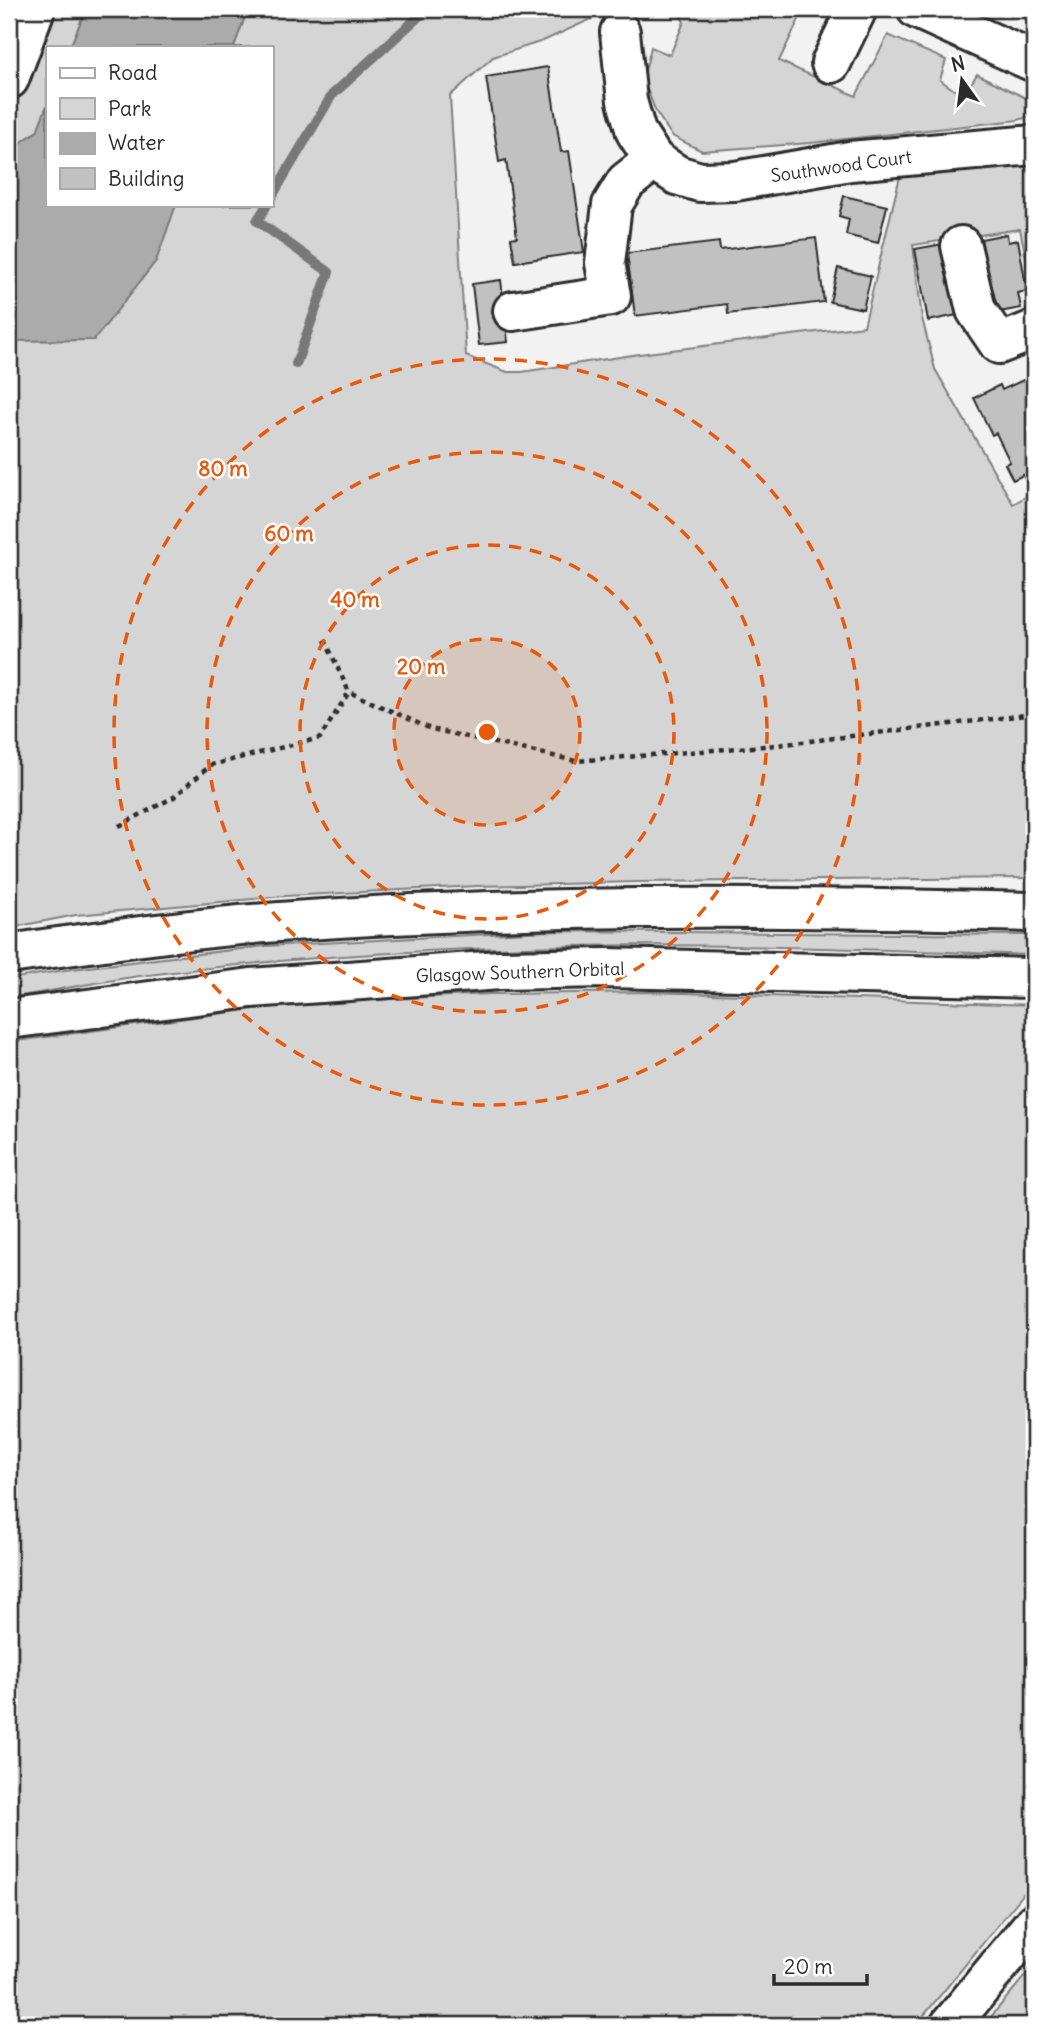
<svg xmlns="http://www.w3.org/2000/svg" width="1043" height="2034" font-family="Delius,sans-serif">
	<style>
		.green { fill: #d5d5d5; stroke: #808080; stroke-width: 2; fill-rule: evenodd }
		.water { fill: #ababab; stroke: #787878; stroke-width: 2 }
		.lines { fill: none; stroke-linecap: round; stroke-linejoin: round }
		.stream { stroke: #787878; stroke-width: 10 }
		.building { fill: #c1c1c1; stroke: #2b2b2b; stroke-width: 2 }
		.minor-casing { stroke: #2b2b2b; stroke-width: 44 }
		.highway-casing { stroke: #2b2b2b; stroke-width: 44 }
		.path { stroke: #2b2b2b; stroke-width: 4.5; stroke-dasharray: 5 5; stroke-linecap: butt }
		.minor { stroke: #fff; stroke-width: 38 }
		.highway { stroke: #fff; stroke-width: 38 }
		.ring { fill: none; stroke: #e8590c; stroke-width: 3.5; stroke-dasharray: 12 9 }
		.labels { text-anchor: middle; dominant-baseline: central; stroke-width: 5; stroke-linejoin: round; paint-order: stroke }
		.street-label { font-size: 18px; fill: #2b2b2b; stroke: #fff }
		.centre { fill: #e8590c; stroke: #fff; stroke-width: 3.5 }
		.ring-label { font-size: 21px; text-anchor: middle; font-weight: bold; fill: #e8590c; stroke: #fff; stroke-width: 5; stroke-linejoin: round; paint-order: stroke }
	</style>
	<rect width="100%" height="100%" fill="#f2f2f2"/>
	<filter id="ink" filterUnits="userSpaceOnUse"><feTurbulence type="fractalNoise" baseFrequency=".0143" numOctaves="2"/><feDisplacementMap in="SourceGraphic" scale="14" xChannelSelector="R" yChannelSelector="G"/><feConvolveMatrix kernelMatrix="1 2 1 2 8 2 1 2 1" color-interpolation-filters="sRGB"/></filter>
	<g filter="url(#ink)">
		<path class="green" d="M50 9H609L607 12 543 41 493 57 450 96 466 356 507 372H522L639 354 864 326 900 176 1034 157V280L1031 282 1020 229 913 245 922 318 935 369 1013 504 1034 492V878L637 882 477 886 285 896 76 915 9 928V120ZM47 47H271V205H47Z
			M677 9H804L779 61 856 96 888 35 946 60 940 80 956 91 969 87 977 74 1034 102V115L1018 120 810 143 702 151 672 136 656 112 643 79 651 47 670 55 684 22Z
			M548 931 1034 935V955C879 950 723 943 568 946 426 949 280 958 140 976 96 982 52 991 9 998V979L72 969 265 946Z
			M653 992 1034 1005V1881L916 2025H9V1042L292 1004 490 994Z
			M1034 1965V2025H984Z"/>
		<path class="water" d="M86 9H248L234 47H70Z
			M47 105V205H176L156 261 94 340 9 341V151L37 131Z"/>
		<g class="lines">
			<path class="stream" d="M271 198 332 95 427 9
				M267 205 257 221 329 272 296 364"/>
		</g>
		<path class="building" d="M1011 9H1034V20Z
			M548 67 561 152 569 151 584 252 515 262 511 238 517 237 506 160 499 162 486 77Z
			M844 196 887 206 878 243 846 235 849 219 839 216Z
			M1007 234 1008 242 1018 240 1027 291 1018 293 1021 308 994 313 981 239Z
			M816 238 824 302 728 314 727 304 635 316 627 253 719 242 720 250Z
			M949 243 962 314 928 321 915 249Z
			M838 268 871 276 863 309 830 302Z
			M501 280 508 342 479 345 472 284Z
			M1034 375V476L1025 480 1023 475 1013 480 1005 464 1010 462 996 433 992 435 974 398 1000 385 1002 390Z"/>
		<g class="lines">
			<defs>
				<path id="minor" d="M917 9 1034 62
					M620 32 627 101 636 132 654 160 677 175 700 182 735 181 850 161 1034 145
					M831 63 857 9
					M9 79 35 9
					M961 246 976 310 999 344 1034 330
					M513 311 611 296 605 263 612 205 626 182 654 160
					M950 2025 1034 1923"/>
				<path id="highway" d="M9 954C86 943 163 932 240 925 504 903 770 906 1034 912
					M9 1019 251 988 500 970 607 968 1034 978"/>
			</defs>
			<use href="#minor" class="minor-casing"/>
			<use href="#highway" class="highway-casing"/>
			<path class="path" d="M325 640 349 692 431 729 576 761 777 745 1034 714
				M119 826 174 797 211 765 320 738 349 692"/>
			<use href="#minor" class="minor"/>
			<use href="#highway" class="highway"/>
		</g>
	</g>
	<circle cx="487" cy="732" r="93" fill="#e8590c" fill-opacity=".12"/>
	<g class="ring">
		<circle cx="487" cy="732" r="93"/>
		<circle cx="487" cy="732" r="187"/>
		<circle cx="487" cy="732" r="280"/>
		<circle cx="487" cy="732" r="373"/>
	</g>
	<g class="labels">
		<g class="street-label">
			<text transform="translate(841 166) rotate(-8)">Southwood Court</text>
			<text transform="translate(520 972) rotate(-2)">Glasgow Southern Orbital</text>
		</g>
	</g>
	<circle cx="487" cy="732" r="10" class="centre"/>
	<g class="ring-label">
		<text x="223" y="476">80 m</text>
		<text x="289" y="541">60 m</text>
		<text x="355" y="607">40 m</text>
		<text x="421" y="674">20 m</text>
	</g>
	<rect width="1043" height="2034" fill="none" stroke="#fff" stroke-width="35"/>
	<rect x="18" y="18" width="1008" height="1999" fill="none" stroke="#2b2b2b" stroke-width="2.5" filter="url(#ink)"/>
	<rect x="46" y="46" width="228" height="161" fill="#ffffff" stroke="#aaaaaa" stroke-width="2"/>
	<rect x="60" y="68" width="35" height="10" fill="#ffffff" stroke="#aaaaaa" stroke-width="2"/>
	<text x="108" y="80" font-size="21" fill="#2b2b2b">Road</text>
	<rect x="60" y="98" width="35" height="21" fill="#d5d5d5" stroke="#aaaaaa" stroke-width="2"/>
	<text x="108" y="116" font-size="21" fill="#2b2b2b">Park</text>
	<rect x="60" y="133" width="35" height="21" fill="#ababab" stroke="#aaaaaa" stroke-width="2"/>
	<text x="108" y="150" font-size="21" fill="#2b2b2b">Water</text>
	<rect x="60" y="168" width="35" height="21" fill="#c1c1c1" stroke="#aaaaaa" stroke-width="2"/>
	<text x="108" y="186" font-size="21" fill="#2b2b2b">Building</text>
	<g transform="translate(962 80) rotate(346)" stroke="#ffffff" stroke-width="5" paint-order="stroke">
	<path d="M0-5L12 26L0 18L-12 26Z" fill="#2b2b2b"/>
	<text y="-10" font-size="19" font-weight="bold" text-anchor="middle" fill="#2b2b2b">N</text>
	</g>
	<path d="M774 1974v10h93v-10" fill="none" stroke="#2b2b2b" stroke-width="3.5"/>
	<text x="784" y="1974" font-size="21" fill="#2b2b2b" stroke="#ffffff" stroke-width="5" paint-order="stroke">20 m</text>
</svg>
